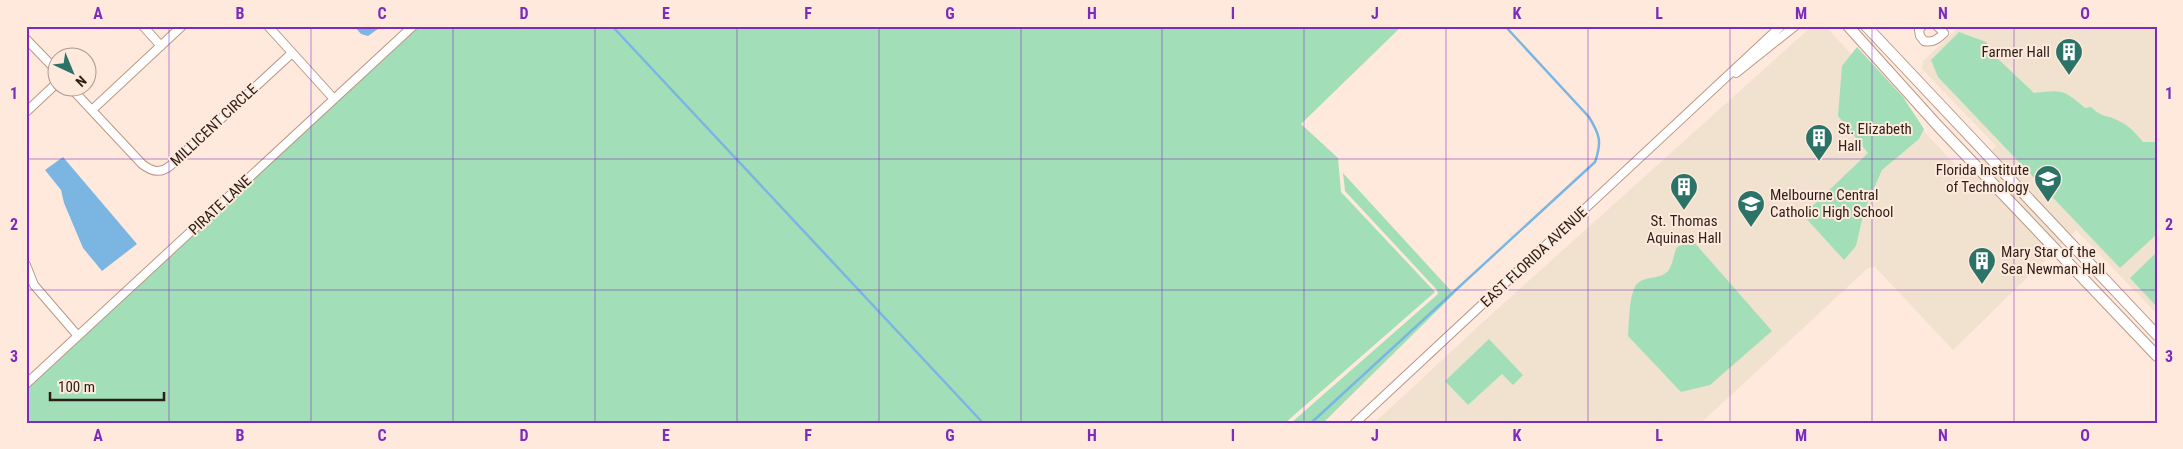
<svg xmlns="http://www.w3.org/2000/svg" width="2183" height="449" font-family="'Roboto Condensed',sans-serif">
	<style>
		.education { fill: #f1e2cf }
		.green { fill: #a2dfb8 }
		.water { fill: #7bb5e2 }
		.lines { fill: none; stroke-linecap: round; stroke-linejoin: round }
		.stream { stroke: #7bb5e2; stroke-width: 2.5 }
		.minor-casing { stroke: #b99985; stroke-width: 10 }
		.major-casing { stroke: #b99985; stroke-width: 12 }
		.minor { stroke: #fff; stroke-width: 8 }
		.major { stroke: #fff; stroke-width: 10 }
		.grid { fill: none; stroke: #7b2cbf; stroke-width: 1; stroke-opacity: 0.55 }
		.labels { text-anchor: middle; dominant-baseline: central; stroke-width: 4; stroke-linejoin: round; paint-order: stroke }
		.poi-label { font-size: 15px; fill: #2b1f17; stroke: #ffe9dd; text-anchor: start }
		.street-label { font-size: 15px; fill: #2b1f17; stroke: #ffe9dd }
		.neatline { fill: none; stroke: #7b2cbf; stroke-width: 2 }
		.grid-label { font-size: 16px; text-anchor: middle; font-weight: bold; fill: #7b2cbf }
	</style>
	<rect width="100%" height="100%" fill="#ffe9dd"/>
	<path class="education" d="M1812 26H1825L1966 176 1996 146 1922 69 1923 61 1960 26H2157V314L2076 230 1953 350 1875 267 1868 268 1701 423H1374L1484 321Z"/>
	<path class="green" d="M413 26H1402L1301 124 1338 158 1341 192 1435 292 1285 423H26V383Z
		M1959 32 1986 42 1995 56 2034 93C2062 90 2063 89 2085 108L2091 107C2104 119 2106 114 2119 121 2128 125 2137 134 2143 142H2157V234L2120 268 1938 77 1931 60Z
		M1857 47 1903 97 1924 129 1919 139 1882 170 1864 211 1856 246 1844 260 1803 215 1868 153 1838 116 1842 66Z
		M1343 173 1454 294 1323 423H1291L1438 294 1437 290 1345 191Z
		M1693 241 1772 331 1710 385 1681 392 1628 336C1629 323 1629 300 1634 289 1640 274 1657 281 1667 272 1673 266 1673 255 1677 247Z
		M2157 252V307L2130 278Z
		M1489 339 1523 375 1513 385 1502 374 1468 405 1445 381Z"/>
	<path class="water" d="M354 26H382L368 36 361 34Z
		M63 157 137 244 102 271 83 248 64 203 61 190 45 170Z"/>
	<g class="lines">
		<path class="stream" d="M612 26 983 423
			M1311 423 1595 162C1602 142 1600 135 1589 117L1505 26"/>
		<defs>
			<path id="minor" d="M143 26 161 46
				M268 26 334 99
				M1922 26 1919 30 1920 36 1924 41C1933 43 1938 39 1944 33L1937 26
				M26 39 58 72
				M1736 73 1795 26
				M71 88 142 164C152 172 161 174 171 165L292 53
				M92 110 182 26
				M26 112 58 82
				M26 265 34 285 78 336
				M26 384 413 26
				M1355 423 1781 26"/>
			<path id="major" d="M1848 26 1938 126 2157 356
				M1866 26 2157 335"/>
		</defs>
		<use href="#minor" class="minor-casing"/>
		<use href="#major" class="major-casing"/>
		<use href="#minor" class="minor"/>
		<use href="#major" class="major"/>
	</g>
	<path class="grid" d="M169 26V423M311 26V423M453 26V423M595 26V423M737 26V423M879 26V423M1021 26V423M1162 26V423M1304 26V423M1446 26V423M1588 26V423M1730 26V423M1872 26V423M2014 26V423M26 159H2157M26 290H2157"/>
	<defs>
		<symbol id="building-pin" viewBox="-11 -11 22 30"><path d="M0 17L-7.5 6A9.5 9.5 0 1 1 7.5 6Z" fill="#2b7267" stroke="#ffe9dd"/><path d="M-4-6H4V6H1V3H-1V6H-4ZM-2.5-4.3h1.7v1.8h-1.7ZM.8-4.3h1.7v1.8H.8ZM-2.5-1h1.7V.8h-1.7ZM.8-1h1.7V.8H.8Z" fill="#fff"/></symbol>
		<symbol id="university-pin" viewBox="-11 -11 22 30"><path d="M0 17L-7.5 6A9.5 9.5 0 1 1 7.5 6Z" fill="#2b7267" stroke="#ffe9dd"/><path d="M0-5L7-2L0 1L-7-2ZM-4 1L0 2.5L4 1V4Q0 6-4 4Z" fill="#fff"/></symbol>
		<symbol id="school-pin" viewBox="-11 -11 22 30"><path d="M0 17L-7.5 6A9.5 9.5 0 1 1 7.5 6Z" fill="#2b7267" stroke="#ffe9dd"/><path d="M0-5L7-2L0 1L-7-2ZM-4 1L0 2.5L4 1V4Q0 6-4 4Z" fill="#fff"/></symbol>
	</defs>
	<g fill-rule="evenodd">
		<use href="#building-pin" x="2053" y="36" width="32" height="43"/>
		<use href="#building-pin" x="1803" y="122" width="32" height="43"/>
		<use href="#university-pin" x="2032" y="163" width="32" height="43"/>
		<use href="#building-pin" x="1668" y="171" width="32" height="43"/>
		<use href="#school-pin" x="1735" y="188" width="32" height="43"/>
		<use href="#building-pin" x="1966" y="245" width="32" height="43"/>
	</g>
	<g class="labels">
		<g class="poi-label">
			<text x="2050" y="52" text-anchor="end">Farmer Hall</text>
			<text x="1838" y="129">St. Elizabeth<tspan x="1838" dy="17">Hall</tspan></text>
			<text x="2029" y="170" text-anchor="end">Florida Institute<tspan x="2029" dy="17">of Technology</tspan></text>
			<text x="1770" y="195">Melbourne Central<tspan x="1770" dy="17">Catholic High School</tspan></text>
			<text x="1684" y="221" text-anchor="middle">St. Thomas<tspan x="1684" dy="17">Aquinas Hall</tspan></text>
			<text x="2001" y="252">Mary Star of the<tspan x="2001" dy="17">Sea Newman Hall</tspan></text>
		</g>
		<g class="street-label">
			<text transform="translate(214 125) rotate(-43)">MILLICENT CIRCLE</text>
			<text transform="translate(220 205) rotate(-43)">PIRATE LANE</text>
			<text transform="translate(1534 257) rotate(-43)">EAST FLORIDA AVENUE</text>
		</g>
	</g>
	<rect width="2183" height="449" fill="none" stroke="#ffe9dd" stroke-width="55"/>
	<g transform="translate(72 72) rotate(136)"><circle r="24" fill="#ffe9dd" stroke="#aa988e"/>
	<path d="M0-4L9 19L0 12L-9 19Z" fill="#2b7267"/>
	<text y="-8" font-size="14" font-weight="bold" text-anchor="middle" fill="#2b1f17">N</text>
	</g>
	<path d="M50 392v8h114v-8" fill="none" stroke="#2b1f17" stroke-width="2.5"/>
	<text x="58" y="392" font-size="15" fill="#2b1f17" stroke="#ffe9dd" stroke-width="4" paint-order="stroke">100 m</text>
	<rect x="28" y="28" width="2128" height="394" class="neatline"/>
	<g class="grid-label">
		<text x="98" y="19">A</text>
		<text x="240" y="19">B</text>
		<text x="382" y="19">C</text>
		<text x="524" y="19">D</text>
		<text x="666" y="19">E</text>
		<text x="808" y="19">F</text>
		<text x="950" y="19">G</text>
		<text x="1092" y="19">H</text>
		<text x="1233" y="19">I</text>
		<text x="1375" y="19">J</text>
		<text x="1517" y="19">K</text>
		<text x="1659" y="19">L</text>
		<text x="1801" y="19">M</text>
		<text x="1943" y="19">N</text>
		<text x="2085" y="19">O</text>
		<text x="14" y="99">1</text>
		<text x="2169" y="99">1</text>
		<text x="14" y="230">2</text>
		<text x="2169" y="230">2</text>
		<text x="14" y="362">3</text>
		<text x="2169" y="362">3</text>
		<text x="98" y="441">A</text>
		<text x="240" y="441">B</text>
		<text x="382" y="441">C</text>
		<text x="524" y="441">D</text>
		<text x="666" y="441">E</text>
		<text x="808" y="441">F</text>
		<text x="950" y="441">G</text>
		<text x="1092" y="441">H</text>
		<text x="1233" y="441">I</text>
		<text x="1375" y="441">J</text>
		<text x="1517" y="441">K</text>
		<text x="1659" y="441">L</text>
		<text x="1801" y="441">M</text>
		<text x="1943" y="441">N</text>
		<text x="2085" y="441">O</text>
	</g>
</svg>
